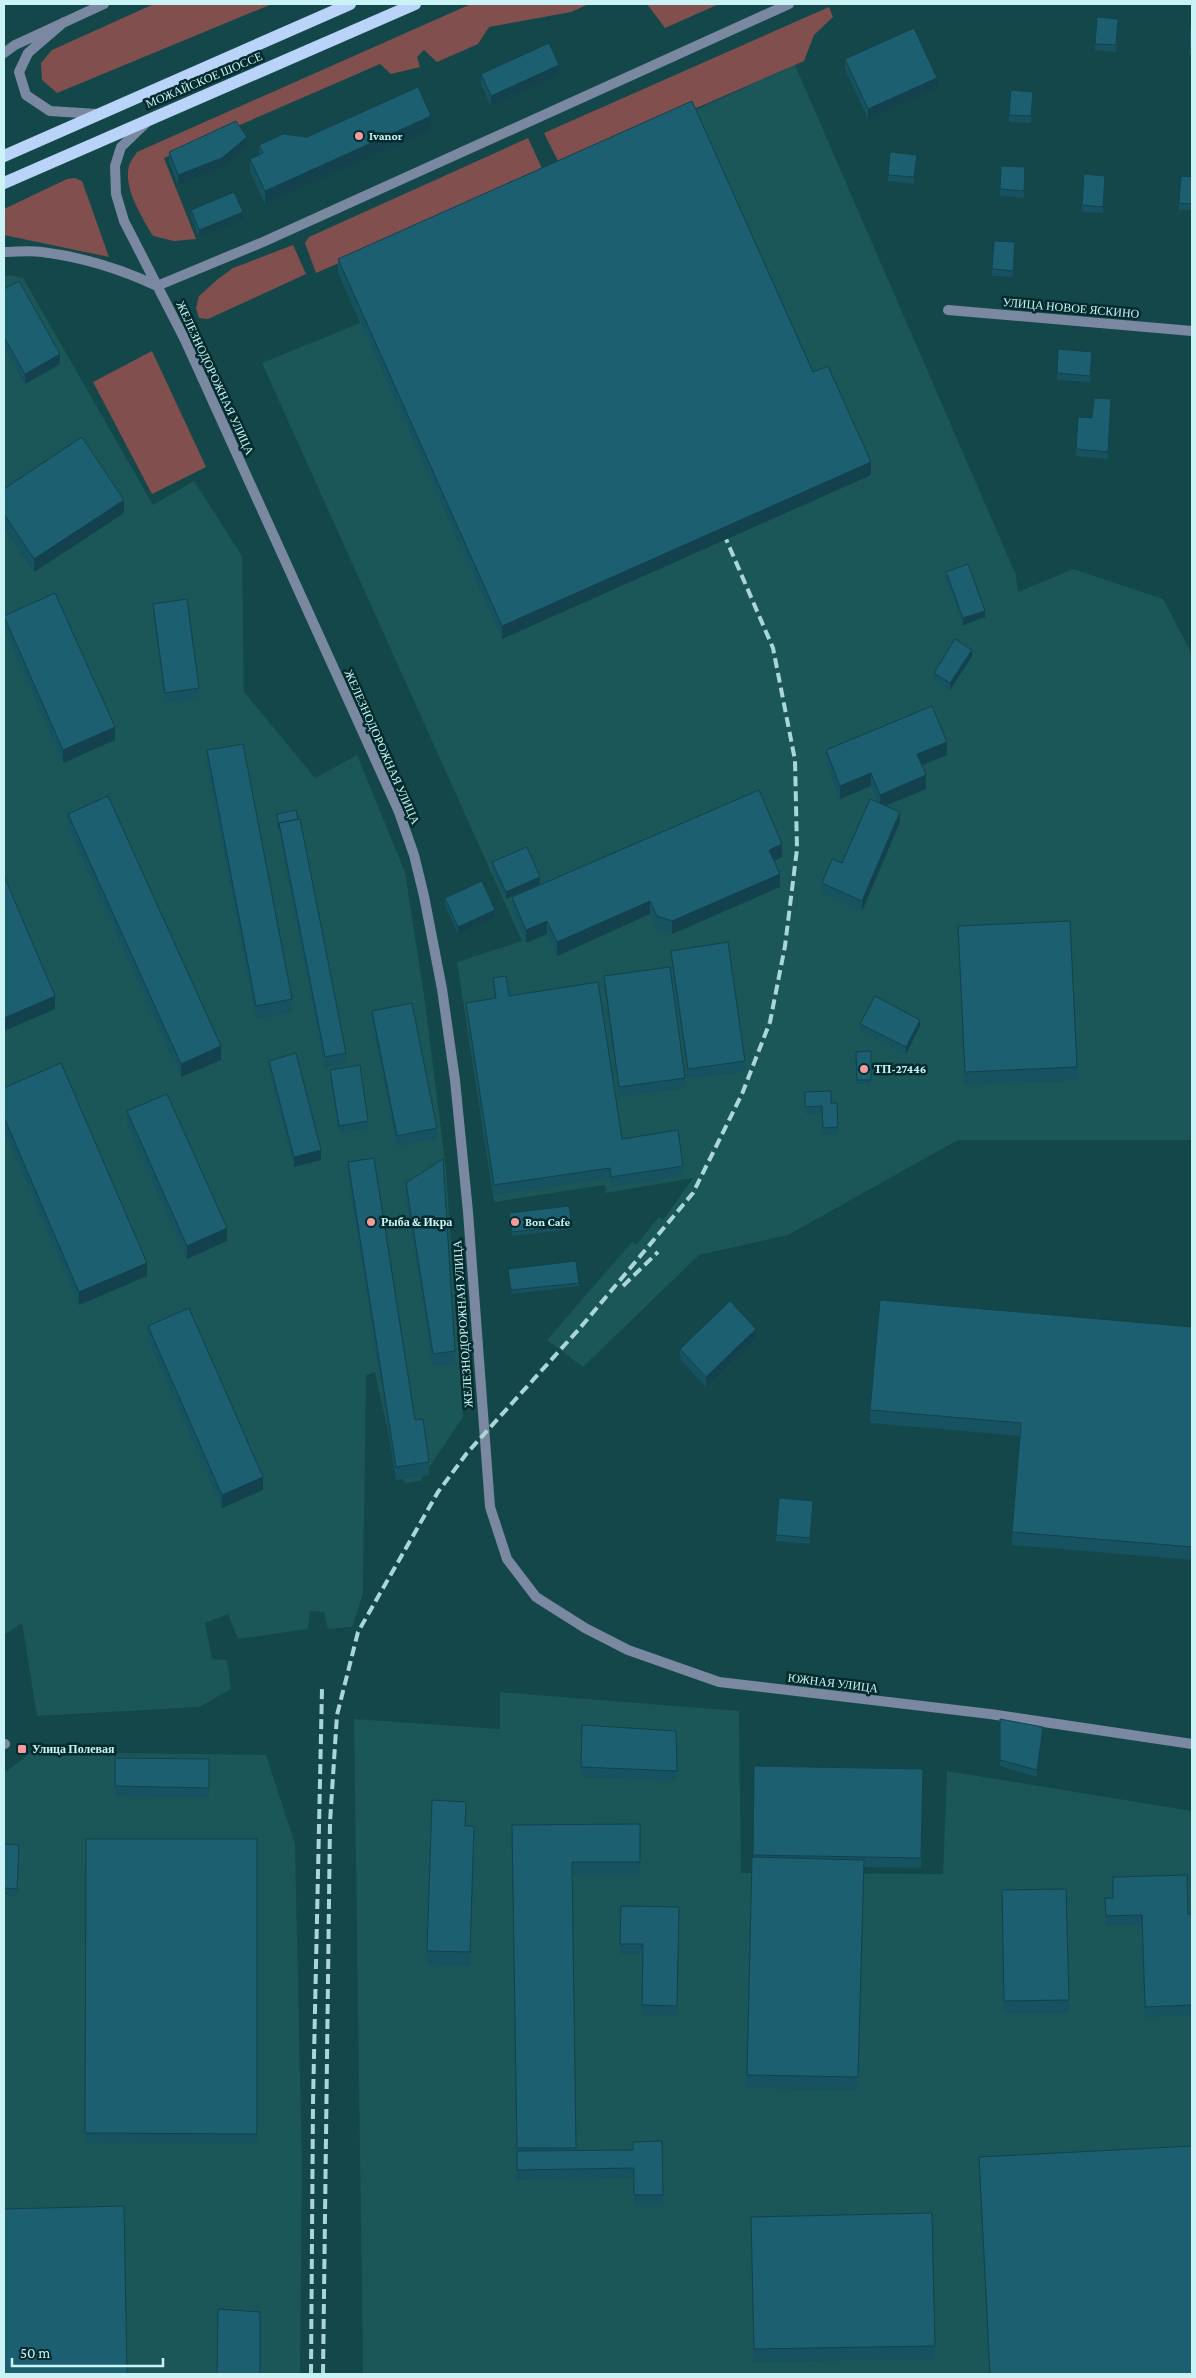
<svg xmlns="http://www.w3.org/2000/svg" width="1196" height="2378" font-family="'Crimson Pro',serif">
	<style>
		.built { fill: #1b5658 }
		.green { fill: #824f4f }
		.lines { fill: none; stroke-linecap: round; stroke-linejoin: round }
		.minor { stroke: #7a89a1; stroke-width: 10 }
		.tertiary { stroke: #7a89a1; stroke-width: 10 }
		.primary { stroke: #bad3f9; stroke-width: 12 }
		.rail { stroke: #abd6d8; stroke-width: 4; stroke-dasharray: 10 5; stroke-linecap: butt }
		.wall { fill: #175260 }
		.shaded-wall { fill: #13424e }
		.building { fill: #1b5f70; stroke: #13424e }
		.poi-dot { fill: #f59b9c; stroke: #022b2d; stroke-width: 2 }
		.labels { text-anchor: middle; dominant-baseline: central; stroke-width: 5; stroke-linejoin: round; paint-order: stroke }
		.street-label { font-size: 12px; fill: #c9f3f5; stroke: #022b2d }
		.poi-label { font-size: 12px; font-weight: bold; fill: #c9f3f5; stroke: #022b2d; text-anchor: start }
	</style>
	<rect width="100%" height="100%" fill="#144749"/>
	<path class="built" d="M795 65 1016 575 1018 592 1073 569 1163 599 1192 654V1140H958L788 1235 699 1255 583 1367 547 1340 632 1242 636 1245 659 1217 663 1220 693 1178 606 1193 605 1185 494 1202 457 962 522 941 262 363 360 323 338 272Z
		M10 275 23 278 153 505 194 481 242 556 244 692 315 778 357 755 405 872 425 1002 446 1169 463 1417 420 1481 405 1483 396 1468 375 1372 366 1375 363 1594 352 1627 328 1629 324 1612 310 1611 308 1629 238 1639 228 1614 205 1623 212 1659 227 1660 231 1689 199 1707 37 1716 22 1623 4 1635V277Z
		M500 1692 739 1711 741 1873 943 1874 947 1771 1192 1811V2374H363L354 1719 500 1729Z
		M32 1752 266 1755 295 1844 302 2165 300 2374H4V1773Z"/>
	<path class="green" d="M154 4H272L57 93 42 80 41 63 52 50Z
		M471 4H589L571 12 489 27 478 44 437 62 424 50 417 57 420 67 391 74 380 64 164 158 196 239 174 241 153 236C142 217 123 188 129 166 130 161 135 156 137 152Z
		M647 4H719L665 28Z
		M829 7 833 17 814 35 804 61 561 167 544 133Z
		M528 138 544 173 316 273 305 243 309 237Z
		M75 178 82 181 109 257 4 235V209L67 179Z
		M293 245 306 274 208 319 199 318 196 308 199 296 218 279 233 268Z
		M152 351 206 467 152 494 93 382Z"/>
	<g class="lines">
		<path class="minor" d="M948 310 1192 331
			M4 1744H5"/>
		<path class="tertiary" d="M64 22 28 53 19 72 26 95 50 111 97 114
			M4 53 15 45 104 4
			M146 123 121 147 115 166 116 194 124 221 185 340 399 812 414 855 424 896 442 989 455 1080 468 1212 490 1507 507 1559 536 1597 585 1628 628 1650 719 1682 990 1714 1192 1744
			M4 252C16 252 30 250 42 252 82 257 121 269 157 286L263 242 789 4"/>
		<path class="primary" d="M4 156 350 4
			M4 183 415 4"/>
		<path class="rail" d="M623 1286 658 1252
			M311 2374 313 2102 322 1689
			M323 2374 330 1822 337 1715 358 1632 438 1492 467 1453 580 1328 693 1193 742 1094 770 1022 785 946 797 849 795 760 773 648 726 539"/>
	</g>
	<path class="wall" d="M1192 25V55H1189V48Z
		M1118 26 1116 52 1095 50V44Z
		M845 59 937 88 868 119 845 69Z
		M481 74 559 75 491 106 481 84Z
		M1033 98 1031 123 1009 122V115Z
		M431 130 265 204 250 172V159L259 155V145L307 137Z
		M247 147 222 168 178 185 169 162V152Z
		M917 162 914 184 888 181V175Z
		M1025 174 1024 198 1000 196V189Z
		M1192 177V210H1179V203Z
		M1105 182 1103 213 1082 212V205Z
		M191 210 243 219 199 237 191 217Z
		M1015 249 1013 277 992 276V269Z
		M338 259 813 372 871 475 502 639 338 272Z
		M4 289 60 364 25 384 4 347Z
		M1092 358 1090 382 1057 380V373Z
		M1111 406 1108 459 1076 456V449L1092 418Z
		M4 489 124 513 34 572 4 528Z
		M946 572 985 617 963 625 946 579Z
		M153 604 199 688V698L165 703 153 614Z
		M4 616 115 740 63 763 4 629Z
		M972 656 950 690 934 680V673Z
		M207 750 292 999V1012L256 1019 207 763Z
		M826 750 947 755 921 765 926 789 885 806 900 822 862 911 822 893V883L842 863 878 803 871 786 840 799 826 763Z
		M68 814 221 1060 181 1077 68 827Z
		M277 814 346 1053V1063L325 1067 279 833Z
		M782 857 774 861 780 887 672 934 657 929 650 914 557 956 547 934 526 943 512 910V897Z
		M492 862 540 884 506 899 492 868Z
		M445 898 495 917 458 934 445 905Z
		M958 926 1077 1067V1080L965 1085Z
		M671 951 745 1061V1071L688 1079 671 960Z
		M604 976 685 1078V1088L619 1097 604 986Z
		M493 978 509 996 622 1139 683 1166V1176L611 1187 610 1178 494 1195 466 1013V1003L494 998 493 988Z
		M372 1011 437 1128V1138L397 1146 372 1021Z
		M860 1024 920 1026 906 1054 860 1031Z
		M871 1051V1083L857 1084 856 1052Z
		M269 1061 321 1160 294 1167 269 1071Z
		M330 1070 368 1121V1128L339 1132 330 1077Z
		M4 1088 147 1276 79 1305 4 1130Z
		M805 1092 831 1103H837L838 1134 823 1135 822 1113 805 1114Z
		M127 1111 227 1241 187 1259 127 1124Z
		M348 1162 415 1420 429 1462V1475L396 1480 348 1175Z
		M406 1183 455 1351V1364L433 1367 406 1196Z
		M509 1213 572 1226V1229L512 1236Z
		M508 1269 579 1283V1286L511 1294Z
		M148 1326 263 1490 222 1508 148 1339Z
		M1192 1327V1560L1012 1545V1532L1020 1436 870 1423V1410Z
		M756 1339 706 1387 680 1359V1349Z
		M813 1508 810 1544 776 1541V1535Z
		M1000 1719 1043 1733 1037 1777 1000 1766Z
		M115 1758 209 1759V1798L115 1796Z
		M754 1766 923 1769 921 1868 864 1867 858 2090 747 2088 753 1857Z
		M581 1767 677 1771V1781L581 1777Z
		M640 1824V1875H572L576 2151 633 2150 662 2141 663 2205H634V2178L517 2180 512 1825Z
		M465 1826 474 1839 470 1966 427 1964V1951Z
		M86 1839H257V2144L85 2143Z
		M4 1844 19 1852 17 1896 4 1895Z
		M1066 1889 1069 2013 1004 2014 1002 1890Z
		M1105 1898 1188 1914H1192V2015L1145 2017 1142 1925 1106 1926Z
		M621 1906 679 1907 677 2016 642 2015 643 1954H620Z
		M979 2157 1192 2374H990L979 2170Z
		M932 2213 935 2359 754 2362 751 2217Z"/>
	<path class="shaded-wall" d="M559 65V75L491 106V96Z
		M937 78V88L868 119V109Z
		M431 116V130L265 204V191Z
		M247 137V147L222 168 178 185V175Z
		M917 155V162L914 184V177Z
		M243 212V219L199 237V230Z
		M60 354V364L25 384V374Z
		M871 462V475L502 639V626Z
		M124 500V513L34 572V559Z
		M985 611V617L963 625V618Z
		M972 650V656L950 690V683Z
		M115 727V740L63 763V750Z
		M947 742V755L917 767V754Z
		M871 773V786L840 799V786Z
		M926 775V789L880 808V795Z
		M900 812V822L862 911V901Z
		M782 844V857L769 863V850Z
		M780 874V887L672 934V921Z
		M540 877V884L506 899V892Z
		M650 901V914L557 956V942Z
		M495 910V917L458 934V927Z
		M547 921V934L526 943V930Z
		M55 996V1009L4 1031V1018Z
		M920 1020V1026L906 1054V1047Z
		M221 1046V1060L181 1077V1064Z
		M321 1150V1160L294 1167V1157Z
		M227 1228V1241L187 1259V1246Z
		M147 1263V1276L79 1305V1292Z
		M756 1329V1339L706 1387V1377Z
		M263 1477V1490L222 1508V1495Z
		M1043 1727V1733L1037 1777V1770Z"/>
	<path class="building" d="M1097 17 1118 19 1116 45 1095 44Z
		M1190 25H1192V49L1189 48Z
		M914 28 937 78 868 109 845 59Z
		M549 43 559 65 491 96 481 74Z
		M418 87 431 116 265 191 250 159 263 153 259 145 283 134 307 137Z
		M1011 90 1033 92 1031 116 1009 115Z
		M692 101 813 372 828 366 871 462 502 626 338 259Z
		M236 121 247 137 222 158 178 175 169 152Z
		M890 152 917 155 914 177 888 175Z
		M1001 166 1025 167 1024 191 1000 189Z
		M1084 174 1105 176 1103 207 1082 205Z
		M1181 176 1192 177V204L1179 203Z
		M234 192 243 212 199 230 191 210Z
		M994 241 1015 242 1013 271 992 269Z
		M19 281 60 354 25 374 4 337V289Z
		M1058 349 1092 352 1090 376 1057 373Z
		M1094 398 1111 399 1108 452 1076 449 1078 417 1092 418Z
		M82 437 124 500 34 559 4 514V489Z
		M968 564 985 611 963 618 946 572Z
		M55 593 115 727 63 750 4 616Z
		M187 599 199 688 165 693 153 604Z
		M955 639 972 650 950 683 934 673Z
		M932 706 947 742 917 754 926 775 880 795 871 773 840 786 826 750Z
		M243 744 292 999 256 1006 207 750Z
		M759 790 782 844 769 850 780 874 672 921 657 916 650 901 557 942 547 921 526 930 512 897Z
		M108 796 221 1046 181 1064 68 814Z
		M870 799 900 812 862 901 822 883 832 859 842 863Z
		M296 810 298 819 279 823V829L277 814Z
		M300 819 346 1053 325 1057 279 823Z
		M527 847 540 877 506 892 492 862Z
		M4 876 55 996 4 1018Z
		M482 881 495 910 458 927 445 898Z
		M1070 921 1077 1067 965 1072 958 926Z
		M728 942 745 1061 688 1069 671 951Z
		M670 967 685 1078 619 1087 604 976Z
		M506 976 509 996 598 982 622 1139 678 1130 683 1166 611 1177 610 1168 494 1185 466 1003 496 998 493 978Z
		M875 996 920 1020 906 1047 860 1024Z
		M412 1003 437 1128 397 1136 372 1011Z
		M871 1051V1080H857L856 1052Z
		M296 1053 321 1150 294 1157 269 1061Z
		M61 1063 147 1263 79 1292 4 1117V1088Z
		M360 1065 368 1121 339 1126 330 1070Z
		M831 1091V1103H837L838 1127 823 1128 822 1106 805 1107V1092Z
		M167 1094 227 1228 187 1246 127 1111Z
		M374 1158 415 1420 423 1419 429 1462 396 1467 348 1162Z
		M443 1159 455 1351 433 1354 406 1183Z
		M569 1206 572 1226 512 1232 509 1213Z
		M576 1261 579 1283 511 1290 508 1269Z
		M880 1300 1192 1327V1547L1012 1532 1021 1423 870 1410Z
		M730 1301 756 1329 706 1377 680 1349Z
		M189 1308 263 1477 222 1495 148 1326Z
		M779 1498 813 1501 810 1538 776 1535Z
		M1000 1719 1043 1727 1037 1770 1000 1760Z
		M582 1725 676 1731 677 1771 581 1767Z
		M115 1758 209 1759V1788L115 1786Z
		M754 1766 923 1769 921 1858 753 1855Z
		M432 1800 466 1802 465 1826H474L470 1952 427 1951Z
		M640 1824V1862H572L576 2148H517L512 1825Z
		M86 1839H257V2134L85 2133Z
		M4 1844 19 1845 17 1889 4 1888Z
		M752 1857 864 1860 858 2077 747 2075Z
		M1187 1875 1188 1914H1192V2005L1145 2007 1142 1915 1106 1916 1105 1898H1113V1877Z
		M1066 1889 1069 2000 1004 2001 1002 1890Z
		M621 1906 679 1907 677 2006 642 2005 643 1944H620Z
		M662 2141 663 2195H634V2168L517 2170V2151L633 2150V2142Z
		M1192 2146V2374H990L979 2157Z
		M124 2206 127 2374H4V2209Z
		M932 2213 935 2346 754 2349 751 2217Z
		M218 2309 260 2312V2374H217Z"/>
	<g class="poi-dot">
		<circle cx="359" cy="136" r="5"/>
		<circle cx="864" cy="1069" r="5"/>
		<circle cx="371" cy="1222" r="5"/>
		<circle cx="515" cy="1222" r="5"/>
		<rect x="17" y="1744" width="10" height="10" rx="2.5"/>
	</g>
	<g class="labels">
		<g class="street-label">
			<text transform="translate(204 80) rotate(-23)">МОЖАЙСКОЕ ШОССЕ</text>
			<text transform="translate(1071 308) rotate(5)">УЛИЦА НОВОЕ ЯСКИНО</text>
			<text transform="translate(215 378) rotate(65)">ЖЕЛЕЗНОДОРОЖНАЯ УЛИЦА</text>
			<text transform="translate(382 747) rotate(66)">ЖЕЛЕЗНОДОРОЖНАЯ УЛИЦА</text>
			<text transform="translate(463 1324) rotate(-94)">ЖЕЛЕЗНОДОРОЖНАЯ УЛИЦА</text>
			<text transform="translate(833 1683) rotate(7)">ЮЖНАЯ УЛИЦА</text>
		</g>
		<g class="poi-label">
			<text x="369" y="136">Ivanor</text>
			<text x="874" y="1069">ТП-27446</text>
			<text x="381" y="1222">Рыба &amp; Икра</text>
			<text x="525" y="1222">Bon Cafe</text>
			<text x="32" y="1749">Улица Полевая</text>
		</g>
	</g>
	<rect width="1196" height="2378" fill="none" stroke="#c9f3f5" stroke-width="10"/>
	<path d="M12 2358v8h151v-8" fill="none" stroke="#c9f3f5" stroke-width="2.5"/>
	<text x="20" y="2358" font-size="15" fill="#c9f3f5" stroke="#022b2d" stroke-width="4" paint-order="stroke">50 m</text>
</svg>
